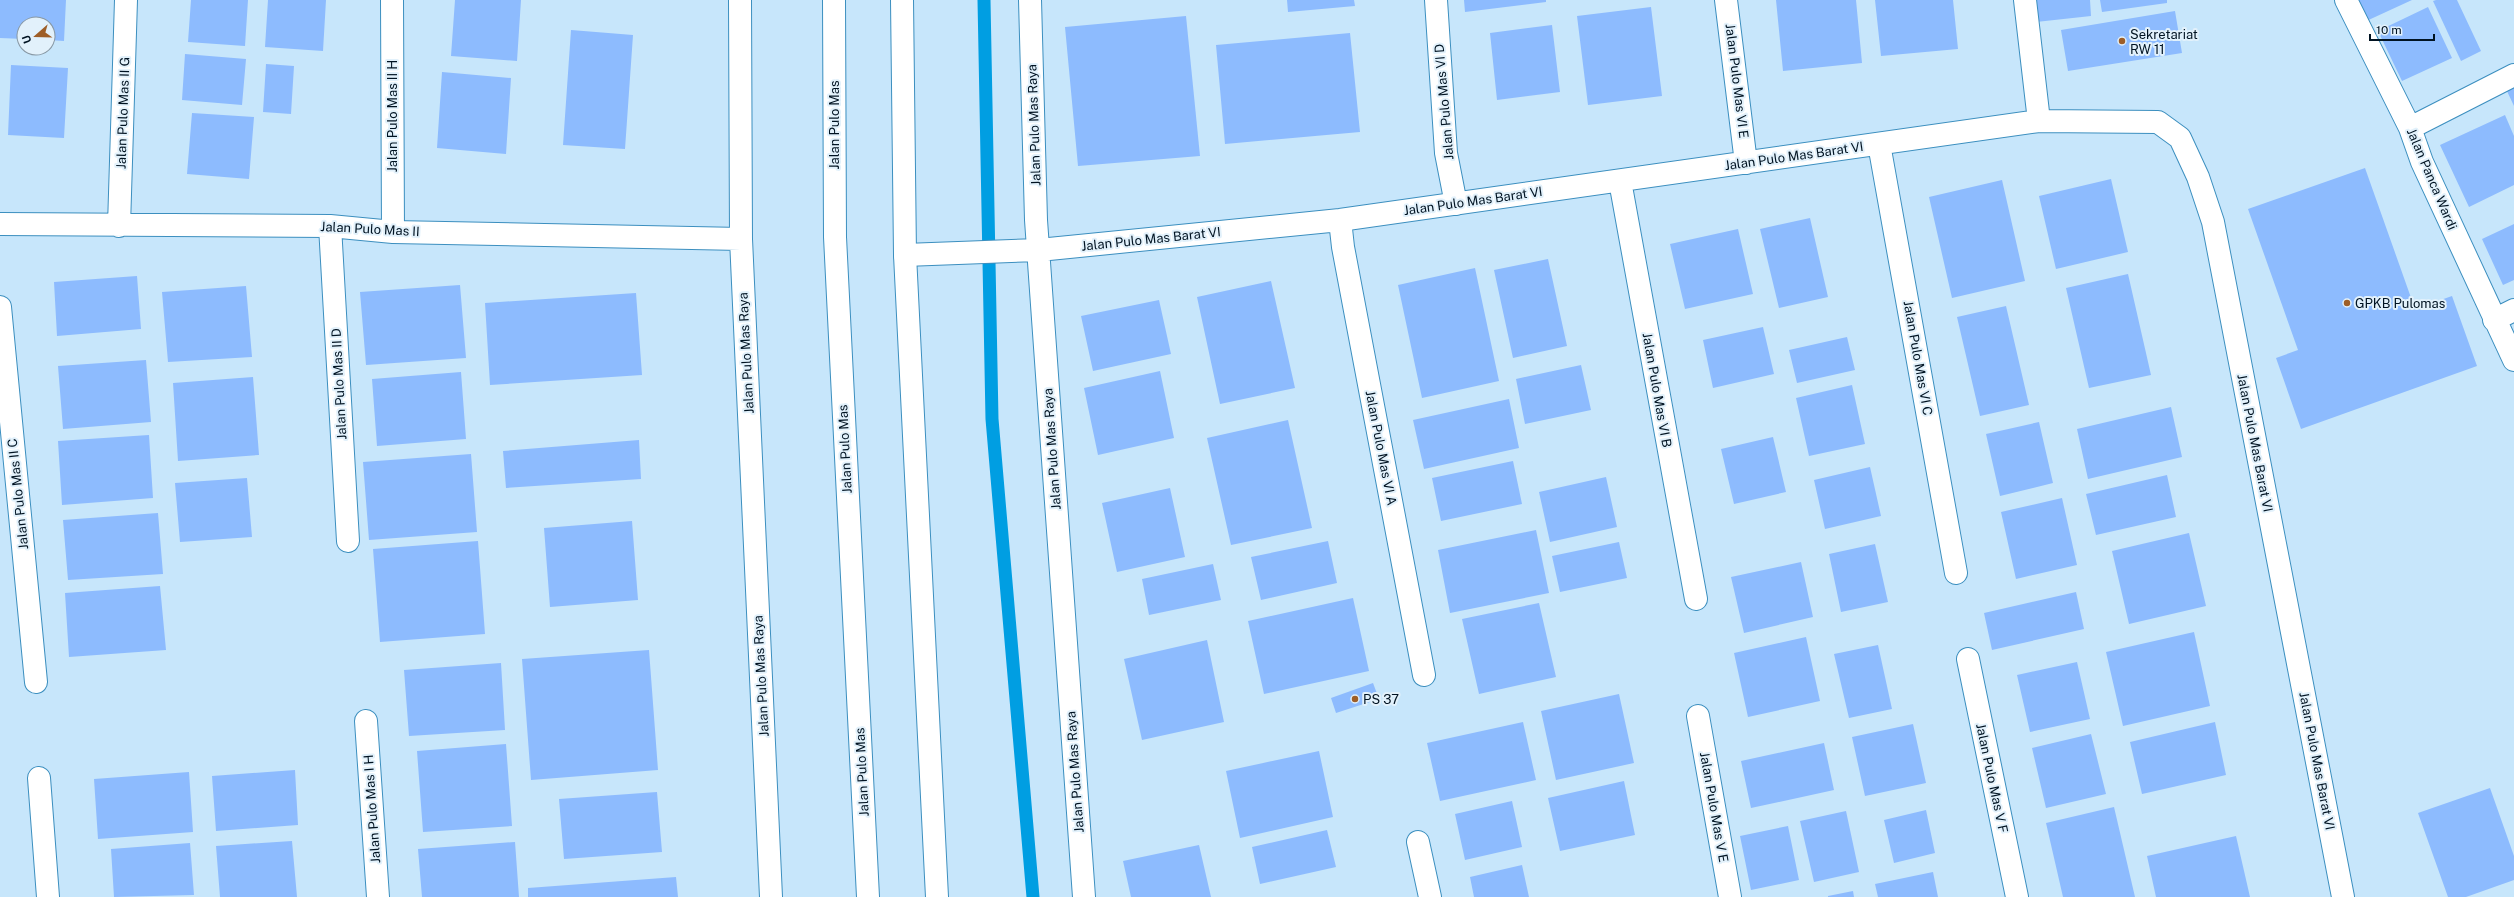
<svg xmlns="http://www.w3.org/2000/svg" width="2514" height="897" font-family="'Public Sans',sans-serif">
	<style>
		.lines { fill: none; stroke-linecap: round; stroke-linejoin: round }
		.stream { stroke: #009ee2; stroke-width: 13 }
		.building { fill: #8dbbfe }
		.street-casing { stroke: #3c8fbf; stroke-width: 24 }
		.secondary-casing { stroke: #3c8fbf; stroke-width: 24 }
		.street { stroke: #fff; stroke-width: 22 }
		.secondary { stroke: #fff; stroke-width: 22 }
		.poi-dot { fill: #9e5e27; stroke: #e2f1fb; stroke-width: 1.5 }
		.labels { text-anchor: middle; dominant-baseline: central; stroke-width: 4; stroke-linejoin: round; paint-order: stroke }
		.poi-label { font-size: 13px; fill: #001322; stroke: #e2f1fb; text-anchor: start }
		.street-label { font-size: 13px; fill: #001322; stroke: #e2f1fb }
	</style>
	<rect width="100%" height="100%" fill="#c7e6fb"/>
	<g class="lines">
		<path class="stream" d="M984 0 992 419 1033 897"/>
	</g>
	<path class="building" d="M0 0H66L64 41 48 40V24H24V39L0 38Z
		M191 0H248L245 46 188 42Z
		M268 0H326L323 51 265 47Z
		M455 0H521L517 61 451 56Z
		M1287 0H1354L1355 6 1288 12Z
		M1464 0H1546V2L1465 12Z
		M1776 0H1856L1862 63 1783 71Z
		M1875 0H1953L1958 49 1881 56Z
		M2034 0H2090L2091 16 2036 22Z
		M2100 0H2167V3L2102 12Z
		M2351 0H2412L2362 23Z
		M2436 0H2457L2481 51 2461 61 2433 1Z
		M1651 7 1662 96 1588 105 1577 16Z
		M2428 7 2452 58 2402 81 2378 31Z
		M2175 11 2182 53 2068 71 2061 30Z
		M1186 16 1200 156 1078 166 1065 27Z
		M1552 25 1560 92 1497 100 1490 33Z
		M571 30 633 35 625 149 563 145Z
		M1350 33 1360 132 1225 144 1216 45Z
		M185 54 246 59 242 105 182 100Z
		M266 64 294 66 291 114 263 112Z
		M11 65 68 68 64 138 8 135Z
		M442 72 511 78 506 154 437 148Z
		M2514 85V106L2506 89Z
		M192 113 254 117 249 179 187 174Z
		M2505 115 2514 136V185L2469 207 2440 145Z
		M2365 168 2415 309 2452 296 2477 366 2301 429 2276 358 2298 350 2248 209Z
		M2111 179 2128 252 2056 269 2039 196Z
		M2002 180 2025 281 1952 298 1929 197Z
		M1810 218 1828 297 1779 308 1760 229Z
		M2514 224V280L2503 285 2482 239Z
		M1738 229 1753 294 1685 309 1670 244Z
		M1548 259 1567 346 1513 358 1494 270Z
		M1475 268 1499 381 1422 398 1398 285Z
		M2128 274 2151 375 2089 388 2066 288Z
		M137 276 141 329 57 336 54 282Z
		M1271 281 1295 388 1220 404 1197 297Z
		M460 285 466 358 366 365 360 292Z
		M246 286 252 357 168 362 162 292Z
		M636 293 642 375 490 385 485 303Z
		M1159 300 1171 354 1093 371 1081 316Z
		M2006 306 2029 405 1980 416 1957 317Z
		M1763 327 1774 374 1713 388 1703 340Z
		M1847 337 1855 370 1797 383 1789 350Z
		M146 360 151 422 63 429 58 366Z
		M1581 365 1591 410 1525 424 1516 379Z
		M1160 371 1174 438 1098 455 1084 388Z
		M461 372 466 439 377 446 372 379Z
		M253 377 259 455 178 461 173 383Z
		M1852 385 1865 444 1809 456 1796 398Z
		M1509 399 1519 448 1424 469 1413 420Z
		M2171 407 2182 457 2088 479 2077 429Z
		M1288 420 1312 528 1231 545 1207 438Z
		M2039 422 2053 483 2000 496 1986 434Z
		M149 435 153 498 62 505 58 441Z
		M1773 437 1786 492 1734 504 1721 449Z
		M639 440 641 479 506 488 503 451Z
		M471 454 477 532 369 540 363 462Z
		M1513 461 1522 504 1441 521 1432 478Z
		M1870 467 1881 516 1825 529 1814 480Z
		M2167 475 2176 517 2096 535 2086 494Z
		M1606 477 1617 527 1550 542 1539 492Z
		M247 478 252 537 180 542 175 483Z
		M1170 488 1185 557 1117 572 1102 503Z
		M2062 498 2077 565 2016 579 2001 512Z
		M158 513 163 574 68 580 63 520Z
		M632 521 638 600 550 607 544 528Z
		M1536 530 1549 593 1450 613 1438 550Z
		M2189 533 2206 606 2129 624 2112 551Z
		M478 541 485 634 380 642 373 549Z
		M1328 541 1337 583 1261 600 1251 557Z
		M1619 542 1627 578 1560 592 1552 556Z
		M1875 544 1888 602 1841 612 1829 554Z
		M1801 562 1813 617 1744 633 1731 577Z
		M1213 564 1221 600 1149 615 1142 579Z
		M160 586 166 650 69 657 65 593Z
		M2076 592 2084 629 1992 650 1984 613Z
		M1353 598 1369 671 1264 694 1248 621Z
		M1539 603 1556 677 1479 694 1462 619Z
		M2194 632 2210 706 2123 726 2106 652Z
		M1806 637 1820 701 1748 717 1734 653Z
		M1207 640 1224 722 1142 740 1124 659Z
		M1878 645 1892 709 1849 718 1834 654Z
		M649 650 658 770 531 780 522 659Z
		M2077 662 2090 719 2030 732 2017 675Z
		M501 663 505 730 409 736 404 670Z
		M1373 683 1379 699 1336 713 1331 698Z
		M1619 694 1634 763 1556 780 1541 711Z
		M1523 722 1536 780 1440 801 1427 743Z
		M2215 722 2226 775 2142 794 2130 742Z
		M1913 724 1926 783 1865 796 1852 737Z
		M2091 734 2106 794 2046 808 2032 748Z
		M1824 743 1834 790 1751 808 1741 761Z
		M506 744 512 826 423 832 417 751Z
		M1319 751 1333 817 1240 838 1226 771Z
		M295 770 298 825 216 831 212 776Z
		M189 772 193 832 98 839 94 779Z
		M1624 781 1635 835 1560 851 1548 798Z
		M2490 788 2514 856V880L2466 897H2448L2418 813Z
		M657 792 662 852 564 859 559 799Z
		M1512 801 1522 847 1465 860 1455 814Z
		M2114 807 2135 897H2063L2046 823Z
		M1926 810 1935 853 1894 863 1884 820Z
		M1846 811 1859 872 1814 882 1800 821Z
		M1788 826 1799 880 1751 890 1740 836Z
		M1327 830 1336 867 1260 884 1252 847Z
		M2236 836 2250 897H2156L2147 856Z
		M292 841 297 897H220L216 846Z
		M515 842 519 897H422L418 849Z
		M190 843 194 895 114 897 111 849Z
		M1199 845 1211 897H1131L1123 861Z
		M1522 865 1529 897H1474L1470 877Z
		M1933 872 1938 897H1878L1875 884Z
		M676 877 678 897H528V888Z
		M1853 891 1854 897H1828V896Z"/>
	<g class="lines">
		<defs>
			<path id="street" d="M392 0 393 232
				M740 0 741 239 771 897
				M1030 0 1036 220 1084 897
				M1436 0 1446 153 1456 204
				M1726 0 1746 163
				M2025 0 2039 121
				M2346 0 2410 128 2422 162 2514 360
				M2410 128 2514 75
				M1879 144 1956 573
				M1620 181 1696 599
				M1340 220 1343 247 1424 675
				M0 224 330 226 393 232 741 239
				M119 226 126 0
				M330 226 348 541
				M905 255 1039 250 1340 220 2039 121 2158 122 2180 138 2198 177 2213 222 2343 897
				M0 307 36 682
				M2494 320 2514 310
				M1968 659 2017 897
				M1698 716 1730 897
				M366 721 378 897
				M39 778 48 897
				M1418 842 1430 897"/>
			<path id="secondary" d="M834 0 835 237 868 897
				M902 0 905 255 937 897"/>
		</defs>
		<use href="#street" class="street-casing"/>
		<use href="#secondary" class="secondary-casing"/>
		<use href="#street" class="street"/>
		<use href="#secondary" class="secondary"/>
	</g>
	<g class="poi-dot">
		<circle cx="2122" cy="41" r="4"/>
		<circle cx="2347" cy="303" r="4"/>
		<circle cx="1355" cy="699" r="4"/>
	</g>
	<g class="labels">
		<g class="poi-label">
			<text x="2130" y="34">Sekretariat<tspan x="2130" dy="15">RW 11</tspan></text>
			<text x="2355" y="303">GPKB Pulomas</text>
			<text x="1363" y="699">PS 37</text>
		</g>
		<g class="street-label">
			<text transform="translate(1737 81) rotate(83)">Jalan Pulo Mas VI E</text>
			<text transform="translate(1444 102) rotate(-95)">Jalan Pulo Mas VI D</text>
			<text transform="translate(123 113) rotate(-88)">Jalan Pulo Mas II G</text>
			<text transform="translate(392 116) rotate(-90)">Jalan Pulo Mas II H</text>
			<text transform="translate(834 125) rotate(-90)">Jalan Pulo Mas</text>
			<text transform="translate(1034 125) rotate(-92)">Jalan Pulo Mas Raya</text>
			<text transform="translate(1794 156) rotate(-8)">Jalan Pulo Mas Barat VI</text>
			<text transform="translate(2432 179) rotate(67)">Jalan Panca Wardi</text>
			<text transform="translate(1473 201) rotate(-8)">Jalan Pulo Mas Barat VI</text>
			<text transform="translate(370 229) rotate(3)">Jalan Pulo Mas II</text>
			<text transform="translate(1151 239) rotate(-6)">Jalan Pulo Mas Barat VI</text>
			<text transform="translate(746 353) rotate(-93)">Jalan Pulo Mas Raya</text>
			<text transform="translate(1918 358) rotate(80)">Jalan Pulo Mas VI C</text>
			<text transform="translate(339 384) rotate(-93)">Jalan Pulo Mas II D</text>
			<text transform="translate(1657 390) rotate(80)">Jalan Pulo Mas VI B</text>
			<text transform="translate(2255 443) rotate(79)">Jalan Pulo Mas Barat VI</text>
			<text transform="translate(1381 448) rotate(79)">Jalan Pulo Mas VI A</text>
			<text transform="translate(845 449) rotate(-93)">Jalan Pulo Mas</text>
			<text transform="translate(1052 449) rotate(-94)">Jalan Pulo Mas Raya</text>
			<text transform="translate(18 494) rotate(-96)">Jalan Pulo Mas II C</text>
			<text transform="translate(761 676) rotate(-93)">Jalan Pulo Mas Raya</text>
			<text transform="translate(2317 761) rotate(79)">Jalan Pulo Mas Barat VI</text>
			<text transform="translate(862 772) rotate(-93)">Jalan Pulo Mas</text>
			<text transform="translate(1075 772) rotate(-94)">Jalan Pulo Mas Raya</text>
			<text transform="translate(1992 778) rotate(78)">Jalan Pulo Mas V F</text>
			<text transform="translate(1714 807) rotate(80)">Jalan Pulo Mas V E</text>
			<text transform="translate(372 809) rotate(-94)">Jalan Pulo Mas I H</text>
		</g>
	</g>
	<g transform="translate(36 36) rotate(250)"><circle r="19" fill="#e2f1fb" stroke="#8898a4"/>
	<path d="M0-3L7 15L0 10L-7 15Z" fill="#9e5e27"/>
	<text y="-6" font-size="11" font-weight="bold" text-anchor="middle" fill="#001322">U</text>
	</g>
	<path d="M2370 34v6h64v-6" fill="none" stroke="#001322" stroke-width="2"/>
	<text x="2376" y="34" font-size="12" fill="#001322" stroke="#e2f1fb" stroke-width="3" paint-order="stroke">10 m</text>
</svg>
